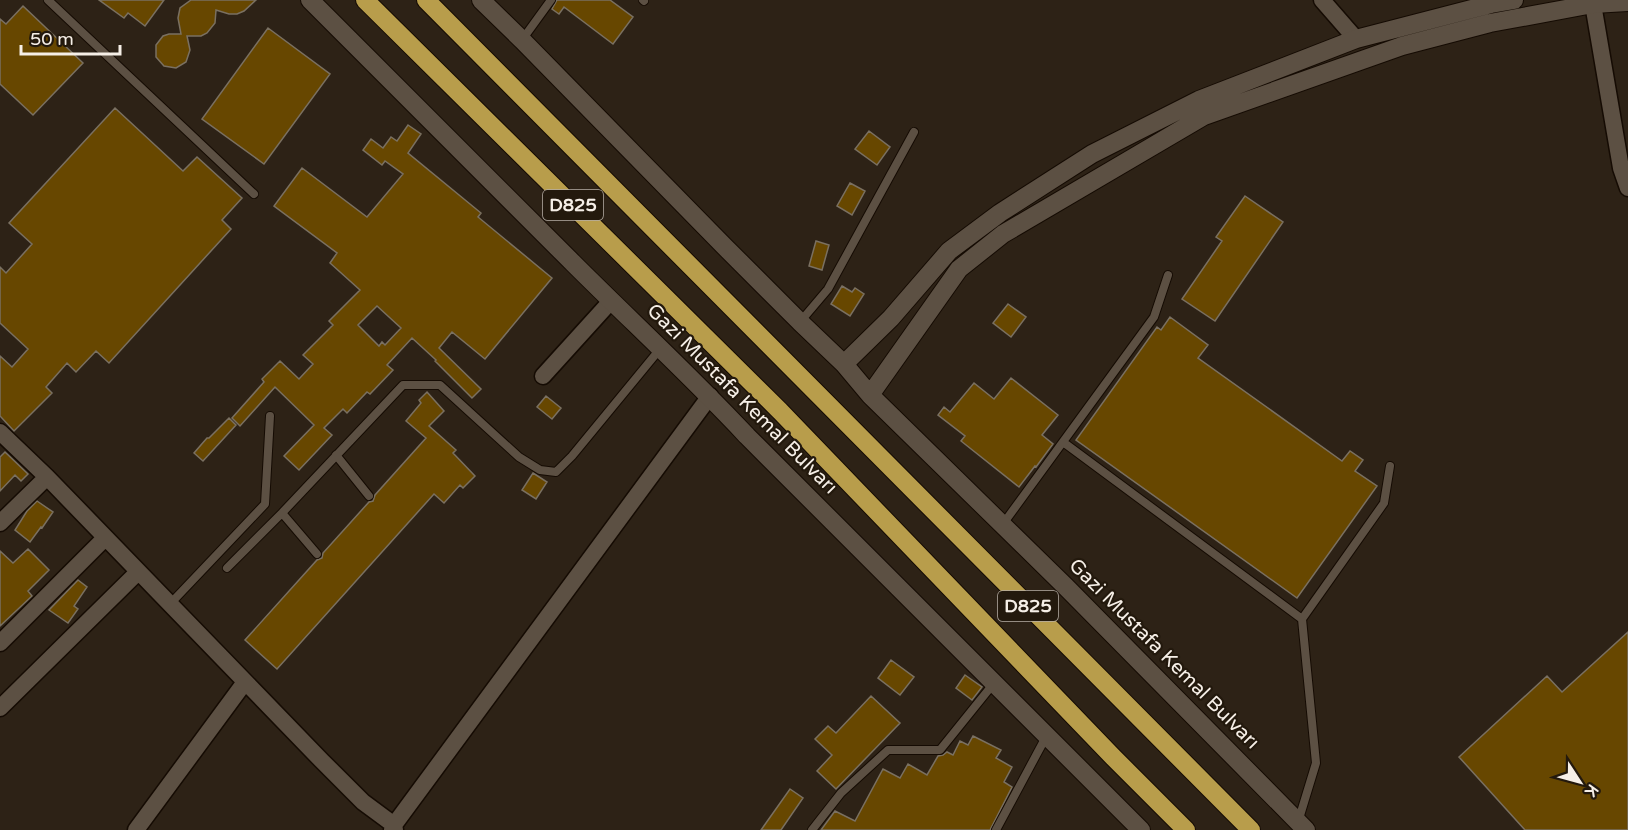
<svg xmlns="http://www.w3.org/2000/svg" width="1628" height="830" font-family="'Varela Round',sans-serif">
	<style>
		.building { fill: #674700; stroke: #7a7061; stroke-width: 1.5; fill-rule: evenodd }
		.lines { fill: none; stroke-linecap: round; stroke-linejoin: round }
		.lane-casing { stroke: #150b03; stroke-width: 10 }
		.street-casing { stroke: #150b03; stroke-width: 19 }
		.secondary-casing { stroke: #150b03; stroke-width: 20 }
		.highway-casing { stroke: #150b03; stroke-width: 20 }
		.lane { stroke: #5c5043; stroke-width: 8 }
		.street { stroke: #5c5043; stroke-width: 16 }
		.secondary { stroke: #5c5043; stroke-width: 18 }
		.highway { stroke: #b89d4b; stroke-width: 18 }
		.labels { text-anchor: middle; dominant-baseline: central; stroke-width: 4.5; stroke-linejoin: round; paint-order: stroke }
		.shield { fill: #23190d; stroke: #b7afa6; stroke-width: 1.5 }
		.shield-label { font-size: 18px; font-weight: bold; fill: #f6efe7 }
		.street-label { font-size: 20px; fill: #f6efe7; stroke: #23190d }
	</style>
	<rect width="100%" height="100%" fill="#2d2216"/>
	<path class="building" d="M99 0H164L145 26 128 13 124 18Z
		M191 0H256L244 11 237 14H229L216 10 215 23 207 33 201 36H187L190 50 186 62 176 68 164 66 156 57V45L163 36 169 34H181L178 18 180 8Z
		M557 0H610L633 17 613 44 564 7 559 14 552 9Z
		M23 6 83 63 33 115 0 84V19L6 24Z
		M268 28 330 74 264 164 202 119Z
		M115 108 183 171 197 157 242 198 222 220 231 229 109 363 96 351 76 372 67 363 46 387 52 393 14 431 0 416V356L12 367 28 349 0 323V267L6 273 32 244 9 223Z
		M408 125 421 134 408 153 481 213 478 217 552 278 485 359 452 332 439 348 481 389 472 398 435 361 436 360 412 338 387 365 393 370 370 394 367 392 347 413 343 409 324 428 332 435 299 470 284 456 314 425 275 387 240 426 232 418 264 382 262 379 280 361 299 379 313 364 303 355 333 325 329 321 360 290 330 263 337 253 274 206 302 168 367 217 403 174 385 161 382 165 363 150 371 139 383 148 391 137 397 141ZM377 306 401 328 385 345 382 342 379 346 358 325Z
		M869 131 890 147 877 165 855 149Z
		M850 183 865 191 852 215 837 206Z
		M1245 196 1283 222 1215 321 1182 299 1222 241 1216 237Z
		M816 241 829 245 822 270 809 266Z
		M842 286 852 292 855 288 864 294 850 316 831 304Z
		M1008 304 1026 317 1011 337 993 323Z
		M1170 317 1208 345 1198 358 1342 461 1350 451 1363 460 1355 471 1377 486 1297 598 1076 440 1157 327 1161 330Z
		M1011 378 1058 415 1042 435 1053 444 1036 467 1035 466 1019 487 961 441 965 436 938 415 944 407 950 412 974 383 994 399Z
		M427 392 444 411 429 426 456 450 453 453 475 476 463 488 460 485 444 503 434 494 277 669 245 640 317 560 322 558 323 553 369 502 373 501 375 495 426 438 406 421 421 403 419 400Z
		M546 396 561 408 552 419 537 407Z
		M229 418 236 425 203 461 194 453 207 438H209Z
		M5 452 28 474 21 481 15 475 0 491V457Z
		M533 473 547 482 536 499 522 490Z
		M37 501 53 512 42 528 41 527 30 542 15 530 27 511Z
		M28 549 49 570 28 591 32 596 0 626V551L13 563Z
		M78 580 87 587 74 606 78 609 68 623 49 610Z
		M1628 632V830H1525L1459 757 1547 676 1562 692Z
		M891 660 914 677 900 695 878 678Z
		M965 675 982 687 972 700 956 688Z
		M871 696 900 723 836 789 817 771 832 755 815 739 828 726 836 733Z
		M973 736 1001 750 996 758 1012 767 1004 782 1012 787 990 830H821L835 811 855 821 883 769 900 778 908 764 927 775 938 756 943 755 947 752 953 755 960 741 968 745Z
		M790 789 803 798 781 830H761Z"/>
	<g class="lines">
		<defs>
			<path id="lane" d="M48 0 254 194
				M643 0 644 1
				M522 40 551 0
				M800 322 828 289 914 132
				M1063 442 1302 619 1316 763 1298 822
				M336 455 369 496
				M282 513 317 554
				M1003 524 1154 317 1168 275
				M227 568 282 513 403 385H440L519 457 540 470 556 472 572 456 660 349
				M170 604 265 504 270 416
				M1302 619 1384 503 1390 466
				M812 830 841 793 888 750H940L994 683
				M996 830 1047 735"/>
			<path id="street" d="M1322 0 1356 39
				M1593 4 1621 168 1628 188
				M543 376 611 301
				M0 432 47 477 322 761 363 802 394 825 395 830
				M0 523 47 477
				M0 643 105 538
				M0 708 138 572
				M136 830 245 682
				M392 830 394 825 710 396"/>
			<path id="secondary" d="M310 0C398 88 485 176 573 263 631 321 691 376 747 436L1141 830
				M481 0 522 40 724 246 800 322 844 364 870 395 1066 587 1306 830
				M844 364 891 318 949 251 1000 213 1092 154 1199 100 1356 39 1491 4 1514 0
				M870 395 959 269 1003 234 1204 116 1402 46 1490 23 1593 4 1628 2"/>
			<path id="highway" d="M365 0 780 411 1113 757 1186 830
				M426 0 1251 830"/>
		</defs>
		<use href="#lane" class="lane-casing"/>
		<use href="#street" class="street-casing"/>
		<use href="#secondary" class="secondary-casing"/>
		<use href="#highway" class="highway-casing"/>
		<use href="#lane" class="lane"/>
		<use href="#street" class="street"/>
		<use href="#secondary" class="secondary"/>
		<use href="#highway" class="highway"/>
	</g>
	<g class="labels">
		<g class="shield">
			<rect x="543" y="190" width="60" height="30" rx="4.5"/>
			<rect x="998" y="591" width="60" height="30" rx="4.5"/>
		</g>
		<g class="shield-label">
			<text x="573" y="205">D825</text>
			<text x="1028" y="606">D825</text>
		</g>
		<g class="street-label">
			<text transform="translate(742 399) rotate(45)">Gazi Mustafa Kemal Bulvarı</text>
			<text transform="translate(1164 654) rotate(45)">Gazi Mustafa Kemal Bulvarı</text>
		</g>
	</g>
	<g transform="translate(1580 782) rotate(126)" stroke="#23190d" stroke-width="4.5" paint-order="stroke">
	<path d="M0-4.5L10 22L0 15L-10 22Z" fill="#f6efe7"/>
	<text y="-9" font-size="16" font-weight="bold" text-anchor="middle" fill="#f6efe7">K</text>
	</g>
	<path d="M21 45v9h99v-9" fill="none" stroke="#f6efe7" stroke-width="3"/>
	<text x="30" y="45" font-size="18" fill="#f6efe7" stroke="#23190d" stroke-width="4.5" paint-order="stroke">50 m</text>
</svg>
